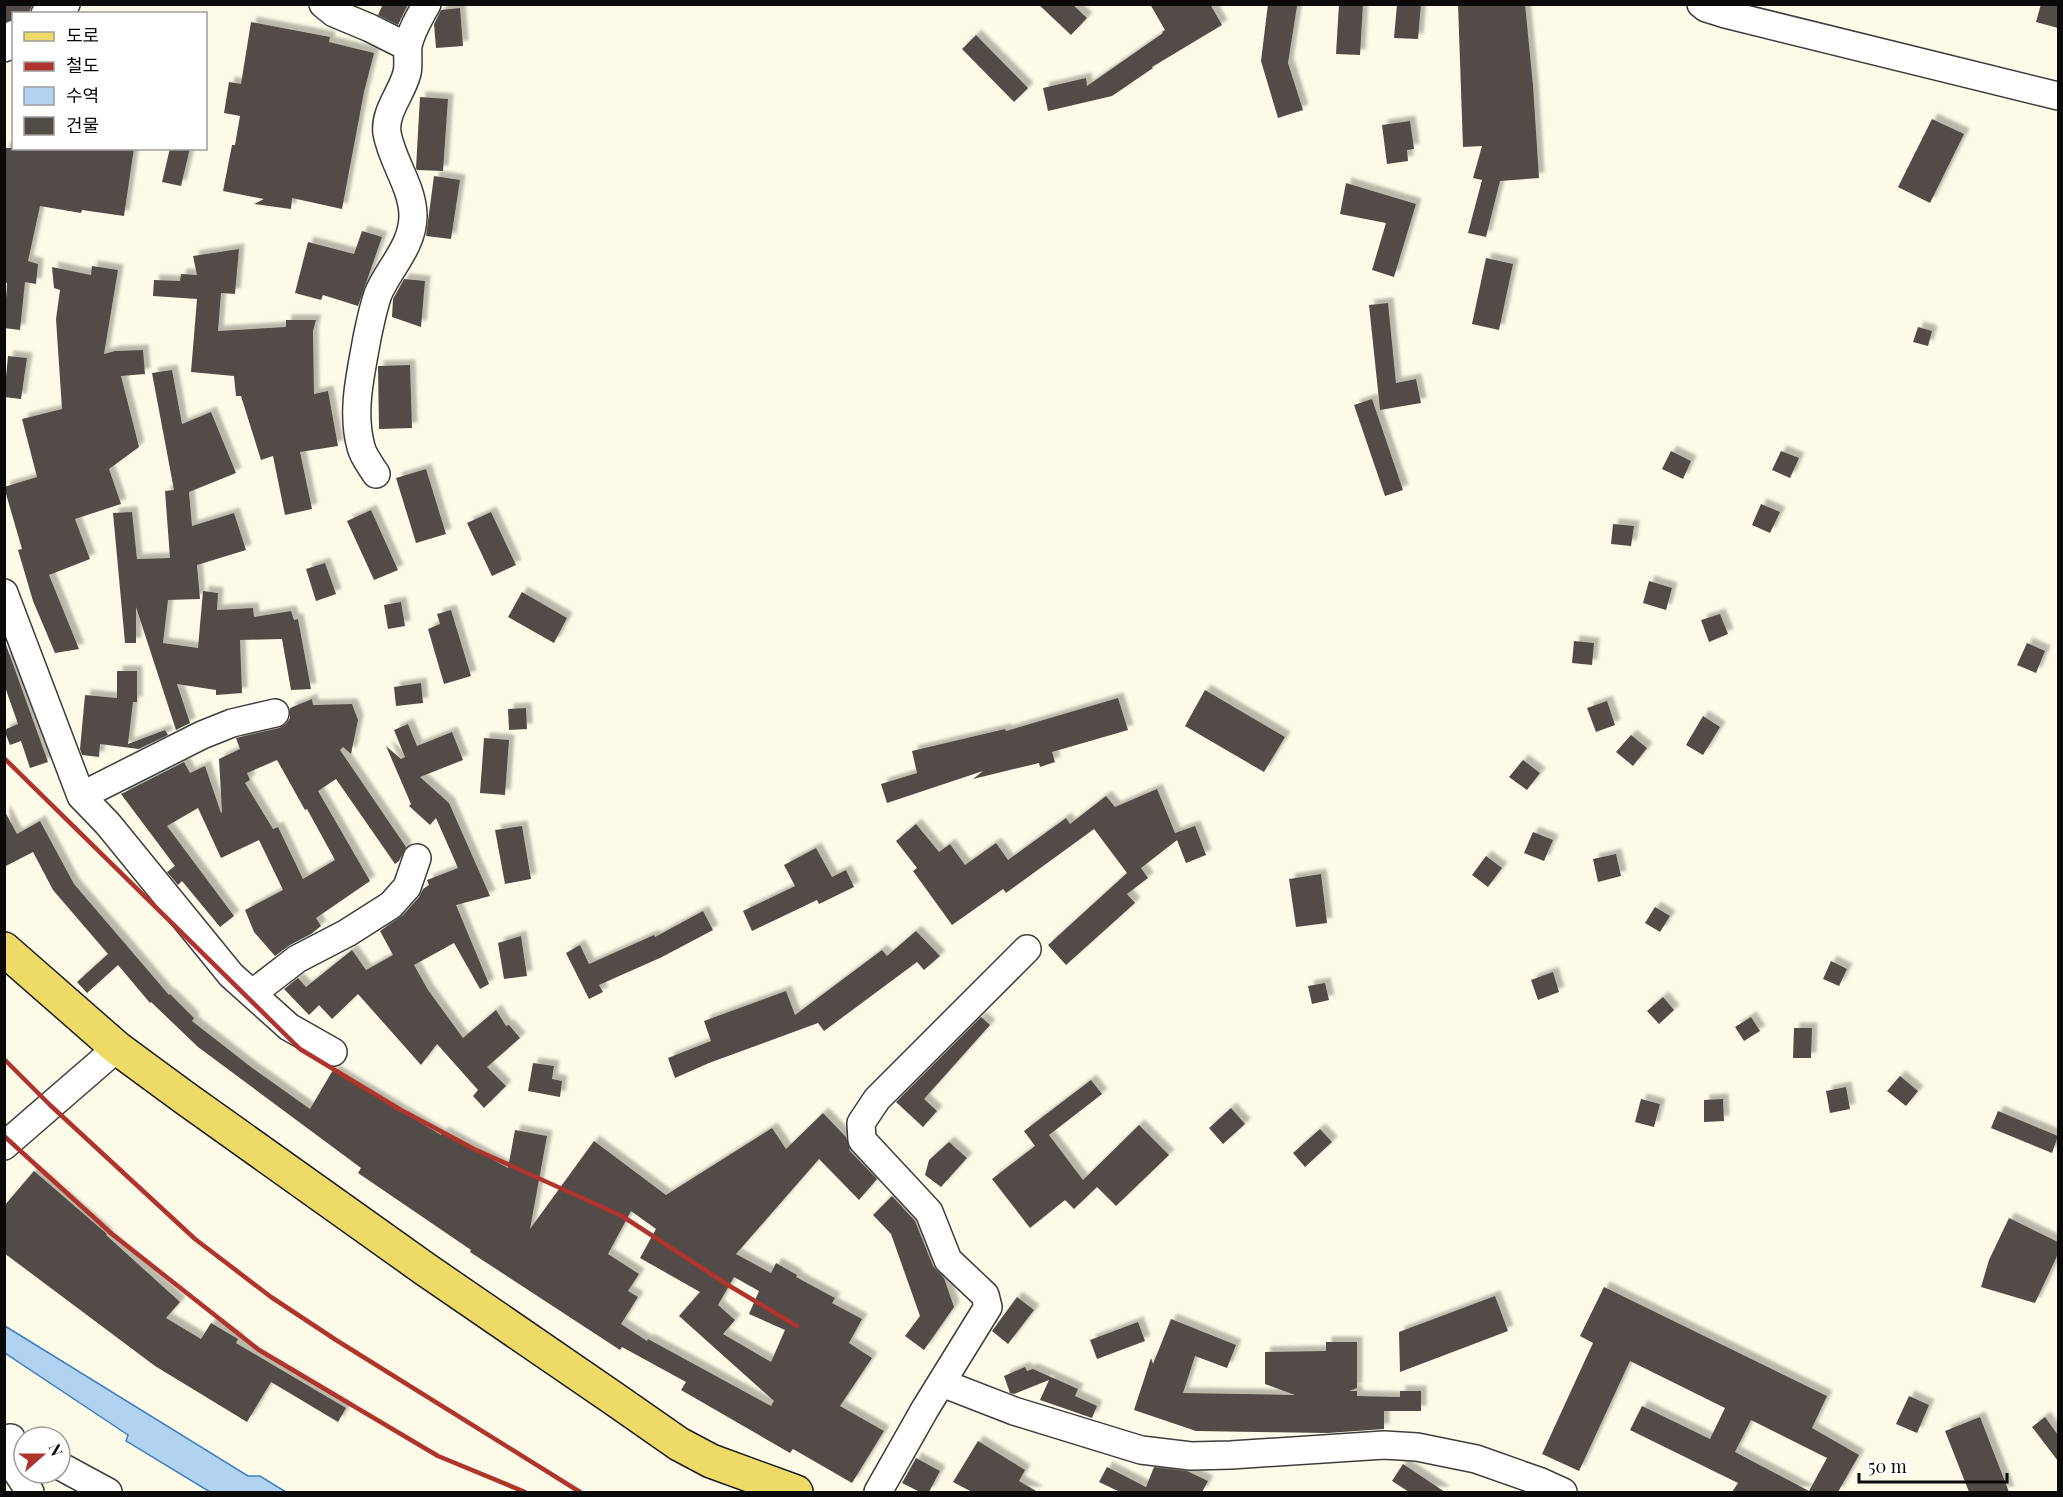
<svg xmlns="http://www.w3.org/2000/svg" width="2063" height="1497" font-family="'Playfair Display','Noto Sans KR',serif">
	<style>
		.water { fill: #b1d3f1; stroke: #3e80c2; stroke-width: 1.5 }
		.building { fill: #524c47; fill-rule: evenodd; filter: url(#shadow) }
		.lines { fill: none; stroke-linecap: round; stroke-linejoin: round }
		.minor-casing { stroke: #3d3d3d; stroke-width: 30 }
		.major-casing { stroke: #1b1b1b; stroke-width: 36 }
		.minor { stroke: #fff; stroke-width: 27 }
		.major { stroke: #eedb67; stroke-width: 33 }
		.rail { stroke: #af342d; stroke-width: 4.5 }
	</style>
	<defs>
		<filter id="shadow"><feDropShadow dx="5.5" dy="-5.5" stdDeviation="1.5" flood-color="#0004"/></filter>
	</defs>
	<rect width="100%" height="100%" fill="#fdfbe8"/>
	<path class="water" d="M5 1326 248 1476H260L286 1492H210L126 1441 128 1435 5 1353Z"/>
	<path class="building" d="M4 4H33L29 12 14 14V19L4 22Z
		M383 4H408L398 25 378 15Z
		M1038 4H1072L1087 18 1071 35Z
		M1150 4H1210L1222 25 1152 67 1153 68 1112 96 1048 111 1043 88 1086 78 1087 86 1163 33 1162 32 1165 30Z
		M1268 4 1297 6 1288 63 1303 110 1278 118 1261 61Z
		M1339 4H1363L1360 55 1336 54Z
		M1397 4H1421L1418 39 1394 38Z
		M1458 4H1525L1533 85 1539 178 1500 181 1486 237 1468 233 1482 180 1473 178 1482 146 1463 147Z
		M2041 4H2058V28L2036 22Z
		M460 8 463 46 436 48 434 24 441 10Z
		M251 22 330 37 329 42 374 53 364 92 342 209 292 198 291 209 254 204 264 199 223 191 232 145H235L240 116 224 113 229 82 241 84Z
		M976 35 1028 88 1014 102 962 49Z
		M420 97 448 99 443 171 417 170 416 168Z
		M1932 119 1964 134 1930 203 1898 187Z
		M1410 121 1414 149 1407 150 1408 161 1387 164 1382 125Z
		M4 148H134L124 216 82 210 81 213 40 206 28 261 38 264 36 284 25 282 20 330 4 328 7 283H4Z
		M170 148H190L181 186 162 182Z
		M434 176 460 180 451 239 426 236Z
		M1346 183 1416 204 1394 277 1372 270 1386 223 1340 214Z
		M362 231 382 237 358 306 323 295 321 300 295 293 308 242 354 254Z
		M239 249 235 294 221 293 218 331 286 327V320H316L313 331 314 394 328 391 338 446 300 452 312 509 285 515 273 456 261 460 241 396H236L234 376 191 372 197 299 153 296 154 280 180 281 181 274 197 275 193 256Z
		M1486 258 1513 264 1499 330 1472 324Z
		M92 266 118 270 104 354 115 351 143 350 145 374 121 376 139 447 109 469 121 504 75 519 90 559 49 575 79 649 55 653 33 601 18 550 22 549 4 487 37 477 22 419 62 409 56 319 60 290 54 288 52 267 91 275Z
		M404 279 425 281 421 327 392 317 393 299Z
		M1388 303 1396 383 1416 379 1421 403 1380 410 1369 305Z
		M1918 327 1932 331 1928 346 1913 342Z
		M8 356 27 358 21 399 4 397Z
		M410 365 412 428 379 429 378 366Z
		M172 370 182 424 211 412 236 473 189 492 192 526 234 513 246 550 197 565 200 599 168 600 163 643 198 648 203 591 218 593 217 610 253 608 254 617 291 611 294 620 298 619 311 689 291 690 282 639 240 640 242 693 216 695V690L177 684 190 723 176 730 136 607V643H125L113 513 132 512 137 559 170 558 165 491 174 490 152 373Z
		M1372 399 1403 490 1385 496 1354 405Z
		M1671 451 1691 461 1683 479 1662 469Z
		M1781 451 1799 458 1790 478 1772 470Z
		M426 469 446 534 416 543 396 478Z
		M1761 504 1780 512 1770 533 1752 525Z
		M371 510 398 570 374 580 347 521Z
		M491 512 516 565 492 576 467 523Z
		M1613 524 1634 526 1631 546 1611 544Z
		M325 563 336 594 316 601 306 569Z
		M1649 581 1672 588 1666 610 1643 603Z
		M522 592 567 618 554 643 508 617Z
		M401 602 405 626 388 629 384 605Z
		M451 610 471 676 444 684 428 629 440 624 437 614Z
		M1720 614 1728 634 1709 642 1701 620Z
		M4 639 48 762 30 768 21 741 10 745 4 730 18 724 4 684Z
		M1574 641 1594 643 1592 665 1572 663Z
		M2027 643 2045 651 2036 673 2017 665Z
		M117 671H137V702H133L128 744 165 730 168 735 139 749 100 744 99 757 82 755 80 749 85 695 117 698Z
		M421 683 423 703 396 706 394 687Z
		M1205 690 1285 737 1264 772 1185 726Z
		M1118 698 1128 730 1052 752 1055 762 1040 767 1039 763 973 779 983 771 887 803 881 784 917 773 912 751 1005 729 1006 731Z
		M312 699 313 705 352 704 358 720 351 754 343 747 340 750 406 847 399 861 395 864 336 779 318 791 370 881 316 918 321 926 311 934 290 945 275 956 254 932 245 910 283 890 259 840 221 858 198 808 167 826 234 916 220 927 182 881 178 885 167 872 175 866 121 794 184 762 190 773 205 766 221 813 222 812 219 759 240 749 236 738 279 728 286 724 290 718V708ZM277 760 305 810 307 809 335 860 303 879 278 827 273 829 245 783 250 780 247 773Z
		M1607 701 1615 725 1596 732 1587 708Z
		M526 708 527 729 509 730 508 709Z
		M1703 716 1720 727 1703 755 1686 745Z
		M408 724 417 746 452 732 463 760 420 777 449 803 490 896 456 905 489 984 480 989 454 943 414 965 428 990 463 1038 496 1010 506 1026 509 1025 520 1038 487 1067 506 1086 484 1108 473 1096 478 1090 437 1044 421 1065 358 994 332 1019 319 1005 309 1015 284 989 298 978 306 987 352 950 366 970 393 955 380 931 403 915 419 897 423 889 429 885 427 880 458 868 436 818 430 825 409 806 411 804 386 746 401 759 405 757 394 730Z
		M1631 735 1647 748 1633 766 1616 752Z
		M484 738 509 740 505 795 480 793Z
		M1523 760 1540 773 1527 790 1509 777Z
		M1157 789 1175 833 1195 826 1206 855 1186 863 1177 840 1141 868 1148 878 1127 894 1135 903 1066 965 1048 945 1127 873 1094 829 1006 893 1003 889 952 925 913 871 917 868 896 841 916 824 939 852 950 844 965 865 996 843 1008 860 1066 818 1070 824 1106 796 1115 807Z
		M4 810 17 834 40 821 74 884 169 995 170 994 194 1018 192 1021 251 1067 310 1109 333 1070 441 1135 443 1132 508 1168 515 1130 547 1136 530 1229 594 1141 666 1195 772 1128 786 1149 823 1113 846 1137 850 1151 877 1179 859 1200 819 1159 736 1254 771 1273 776 1263 797 1275 796 1277 835 1298 832 1303 862 1319 849 1343 872 1358 840 1406 884 1431 852 1483 793 1449 790 1453 681 1390 686 1382 622 1347 620 1350 470 1252 471 1250 358 1173 361 1168 198 1047 151 1002 150 1003 118 965 87 993 77 982 108 954 53 890 33 852 4 867ZM631 1211 656 1229 640 1258 700 1292 679 1316 774 1401 771 1406 648 1339 647 1341 621 1324 638 1297 628 1291 639 1274 608 1254ZM734 1277 759 1291 749 1314 785 1330 771 1362 723 1334 735 1320 718 1305Z
		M522 826 531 879 505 884 495 830Z
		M1533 832 1553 840 1544 861 1524 853Z
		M816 848 832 877 846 870 854 887 819 904 817 900 752 931 743 911 795 886 784 865Z
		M1616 854 1621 876 1598 882 1593 859Z
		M1486 856 1502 868 1488 887 1472 875Z
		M1321 874 1327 923 1296 927 1289 879Z
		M1655 907 1670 916 1660 932 1645 923Z
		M703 911 713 930 662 957 599 985 603 992 589 999 566 953 580 945 589 964 654 935 655 937Z
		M916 931 940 956 924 970 917 962 824 1031 818 1023 709 1063 675 1078 668 1058 711 1041 704 1021 786 991 795 1015 882 950 887 956Z
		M521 936 527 976 504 979 498 943Z
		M1831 961 1847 969 1839 986 1823 979Z
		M1553 972 1559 992 1538 1000 1531 980Z
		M1325 983 1329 1000 1312 1004 1308 986Z
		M1663 997 1674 1010 1659 1024 1647 1011Z
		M981 1017 990 1025 924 1099 937 1111 923 1127 896 1102Z
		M1751 1017 1760 1031 1744 1041 1735 1027Z
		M1794 1028H1812L1811 1058H1793Z
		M533 1063 554 1066 552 1079 562 1081 560 1097 528 1091Z
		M1900 1076 1918 1091 1906 1106 1887 1091Z
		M1091 1080 1102 1094 1049 1135 1083 1180 1139 1125 1169 1155 1116 1206 1097 1187 1074 1209 1065 1200 1030 1228 992 1179 1035 1146 1024 1131Z
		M1846 1087 1850 1109 1830 1113 1826 1091Z
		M1641 1099 1660 1104 1654 1127 1635 1122Z
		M1723 1099 1724 1121 1704 1122V1100Z
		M1231 1108 1245 1124 1223 1144 1209 1128Z
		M1998 1111 2058 1136 2052 1153 1991 1128Z
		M1320 1129 1332 1142 1305 1167 1293 1153Z
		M949 1142 967 1158 941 1187 925 1175 929 1160Z
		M34 1171 107 1234 106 1235 180 1302 166 1318 201 1339 211 1323 238 1339 236 1343 346 1408 338 1422 271 1382 247 1422 155 1366 4 1253V1206Z
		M892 1196 915 1221 933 1266 944 1278 954 1307 924 1350 905 1336 920 1316 891 1234 873 1215Z
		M2009 1218 2058 1242V1254L2035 1303 1981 1287 1989 1260Z
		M1604 1287 1827 1396 1812 1428 1859 1455 1838 1492H1732L1738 1483 1630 1430 1642 1406 1710 1439 1725 1408 1630 1361 1579 1471 1542 1454 1593 1343 1580 1336ZM1751 1420 1827 1458 1809 1491 1735 1452Z
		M1495 1296 1508 1331 1400 1372 1399 1332Z
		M1017 1297 1034 1310 1008 1344 992 1331Z
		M1171 1319 1236 1345 1227 1368 1195 1356 1183 1393 1295 1395 1265 1384V1352L1326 1351V1342H1357V1388L1349 1391H1357V1396L1400 1397V1391H1421V1411H1384V1429L1328 1433 1196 1431 1134 1410 1151 1358 1153 1364Z
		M1138 1322 1145 1341 1097 1359 1090 1340Z
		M1025 1367 1027 1371 1033 1369 1078 1389 1075 1396 1097 1406 1092 1418 1040 1400 1049 1380 1014 1394 1010 1393 1004 1376Z
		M1909 1396 1929 1405 1917 1433 1896 1424Z
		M1980 1417 2009 1492H1969L1945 1431Z
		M2045 1417 2058 1435V1461L2032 1427Z
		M978 1441 1025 1470 1019 1481 1038 1492H972L953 1482Z
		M916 1458 940 1471 929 1492H920L902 1483Z
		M1403 1464 1445 1492H1409L1392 1481Z
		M1107 1467 1146 1487 1154 1467 1187 1471 1208 1481 1202 1492H1120L1099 1482Z"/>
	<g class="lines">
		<defs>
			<path id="minor" d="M323 4 334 13 370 28 408 47
				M1701 4 1706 8 1725 14 2058 96
				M45 14 66 4
				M4 48 14 34
				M376 474C371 466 363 456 361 447 351 411 361 373 367 338 370 324 373 308 378 294 389 268 413 246 413 216 413 187 392 162 387 133 384 112 402 93 407 73 409 65 407 55 408 46 411 31 419 18 427 4
				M4 593 81 796 108 824 231 975 289 1027 333 1052
				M81 796 202 735 232 723 275 713
				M253 993 297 959 347 933 391 905 407 887 417 858
				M4 1146 117 1048
				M942 1383 1014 1411 1141 1450 1191 1456 1231 1455 1384 1445 1417 1447 1476 1459 1541 1482 1563 1492
				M11 1438 15 1469 30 1492
				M60 1466 108 1492
				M878 1492 925 1409 988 1307 985 1295 948 1260 929 1212 862 1140 861 1123 877 1099 1027 949"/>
			<path id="major" d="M4 949 117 1048 185 1098 425 1269 613 1398 679 1444 711 1461 796 1492"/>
		</defs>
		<use href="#minor" class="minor-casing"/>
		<use href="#major" class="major-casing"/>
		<use href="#minor" class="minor"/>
		<use href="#major" class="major"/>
		<path class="rail" d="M4 758 300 1049 401 1110 474 1149 622 1216 728 1285 797 1326
			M4 1059 50 1105 195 1239 271 1297 336 1340 580 1492
			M4 1136 112 1234 259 1350 438 1456 525 1492"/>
	</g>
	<rect width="2063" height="1497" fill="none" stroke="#0a0a0a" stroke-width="12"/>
	<rect x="12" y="12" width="195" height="138" fill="#ffffff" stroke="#9d9d9d" stroke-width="1.5"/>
	<rect x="24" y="32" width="30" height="9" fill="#eedb67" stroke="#9d9d9d" stroke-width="1.5"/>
	<text x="66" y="42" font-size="18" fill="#0a0a0a">도로</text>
	<rect x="24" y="62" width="30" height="9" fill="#af342d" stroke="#9d9d9d" stroke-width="1.5"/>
	<text x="66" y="72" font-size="18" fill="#0a0a0a">철도</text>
	<rect x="24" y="87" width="30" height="18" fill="#b1d3f1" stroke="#9d9d9d" stroke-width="1.5"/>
	<text x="66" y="102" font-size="18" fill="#0a0a0a">수역</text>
	<rect x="24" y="117" width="30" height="18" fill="#524c47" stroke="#9d9d9d" stroke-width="1.5"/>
	<text x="66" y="132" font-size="18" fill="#0a0a0a">건물</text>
	<g transform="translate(42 1455) rotate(69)"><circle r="28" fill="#ffffff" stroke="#9d9d9d" stroke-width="1.5"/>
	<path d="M0-4.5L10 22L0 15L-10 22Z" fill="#af342d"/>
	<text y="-9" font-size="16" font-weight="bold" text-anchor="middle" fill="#0a0a0a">N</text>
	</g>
	<path d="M1859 1473v9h148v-9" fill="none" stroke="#0a0a0a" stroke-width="3"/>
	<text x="1868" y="1473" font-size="18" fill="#0a0a0a" stroke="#ffffff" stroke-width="4.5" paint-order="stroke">50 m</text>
</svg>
